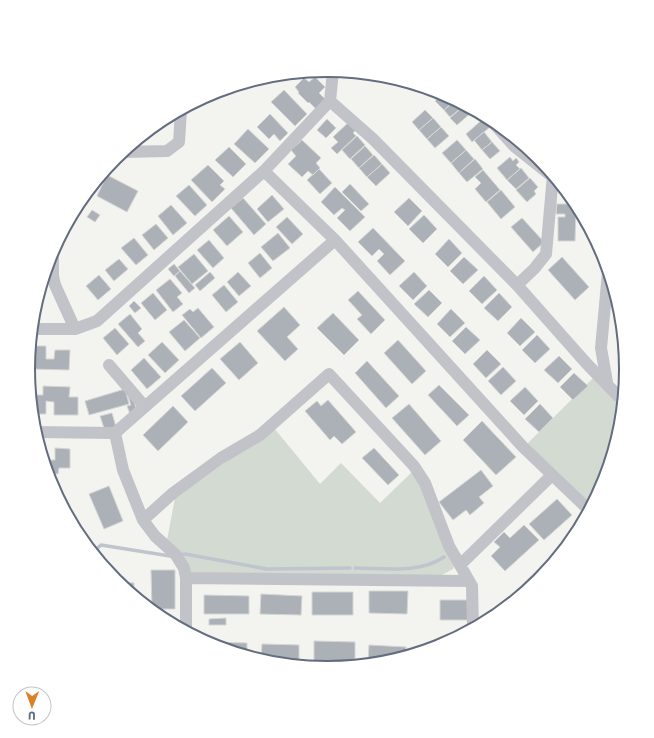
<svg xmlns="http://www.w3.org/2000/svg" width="654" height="738" font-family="Jost,sans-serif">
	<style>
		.green { fill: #d2dad1 }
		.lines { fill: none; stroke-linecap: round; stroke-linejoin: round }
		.stream { stroke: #c0c5cd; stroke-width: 3.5 }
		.building { fill: #acb0b7; stroke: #d4d5d3 }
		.street { stroke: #c2c3c8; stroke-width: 12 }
		.rim { fill: none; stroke: #646c7f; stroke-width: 2 }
	</style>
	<rect width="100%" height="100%" fill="#f3f4f0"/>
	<path class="green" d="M594 377 622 407C619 442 607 476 591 507L527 444Z
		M274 428 320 484 341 463 380 503 413 471 417 477 454 566 453 569 440 576 194 574 190 572 167 540 175 498Z"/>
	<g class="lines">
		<path class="stream" d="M93 552 101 545 170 556
			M180 555 185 554 267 569 350 568
			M355 568C385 568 419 574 444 557"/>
	</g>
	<path class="building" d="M315 77 325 87 319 93 327 101 317 110 309 102 308 103 298 93 299 92 295 87 304 78 309 82Z
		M284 90 307 114 295 126 271 102Z
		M443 94 455 100 444 110 435 101Z
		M453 102 460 109 450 117 444 110Z
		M465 105 472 112 457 125 450 118Z
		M425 110 433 118 419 130 412 122Z
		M270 114 288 133 280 141 274 134 269 139 257 127Z
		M433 118 441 127 427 139 419 130Z
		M327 119 336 128 326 138 317 130Z
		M483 119 490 127 472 142 466 134Z
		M351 120 358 127 353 133 356 136 337 154 331 148 338 142 333 137Z
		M441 127 449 136 435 148 427 139Z
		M248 129 269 149 255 163 234 144Z
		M484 132 492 142 482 150 474 140Z
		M357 136 365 145 350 159 342 150Z
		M302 140 321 158 316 163 320 168 313 175 308 171 302 177 288 164 296 156 291 150Z
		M457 140 466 150 451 163 442 153Z
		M492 142 500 151 490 159 482 150Z
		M365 146 373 155 359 168 351 159Z
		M229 147 246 164 233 177 215 160Z
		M466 150 474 159 459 173 451 163Z
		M374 155 382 164 367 177 359 168Z
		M510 157 513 161 516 158 519 162 516 165 520 169 507 180 497 168Z
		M475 159 483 169 467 182 459 173Z
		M382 164 390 173 376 186 367 177Z
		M208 165 224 181 220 185 225 189 212 202 191 180Z
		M521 168 529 178 516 189 507 180Z
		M319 169 332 183 320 194 307 180Z
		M483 170 500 190 486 202 475 189 481 183 475 177Z
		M107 175 138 191 127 212 97 196Z
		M530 178 538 187 534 191 536 194 527 202 516 190Z
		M350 184 369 204 361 211 342 192Z
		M189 185 207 205 195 216 176 196Z
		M335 187 365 217 350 231 337 218 345 210 342 208 334 215 321 202Z
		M501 190 515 207 501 219 487 202Z
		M272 195 284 209 268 222 257 209Z
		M243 198 266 224 254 235 231 208Z
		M409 198 422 211 408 226 394 212Z
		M557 204H576L575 241H558V217H565V214H556Z
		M171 205 187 223 173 235 158 216Z
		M92 210 100 215 95 222 87 217Z
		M424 215 437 229 423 243 409 229Z
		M229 216 243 232 227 246 213 230Z
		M287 217 303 234 292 244 276 227Z
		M522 218 544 242 533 252 511 227Z
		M156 224 168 238 154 250 142 235Z
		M373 228 405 261 390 275 377 261 384 254 379 249 372 256 358 242Z
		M278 233 290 248 273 261 261 247Z
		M134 238 148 255 136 265 121 248Z
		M449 239 462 253 448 267 435 254Z
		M209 240 224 258 213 268 197 250Z
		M260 253 272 268 260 278 248 263Z
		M194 254 208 271 192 284 178 267Z
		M464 257 478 270 463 284 450 271Z
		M562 257 589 287 575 300 548 270Z
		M119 259 128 269 114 281 105 270Z
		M174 264 180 271 174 276 168 269Z
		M180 271 195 288 189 293 175 276Z
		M210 272 215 278 200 291 195 285Z
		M238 272 251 286 239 296 227 282Z
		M414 272 427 286 413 300 399 286Z
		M99 275 111 289 98 300 86 286Z
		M484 276 497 290 482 304 469 291Z
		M170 279 182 293 177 297 183 304 173 312 156 290Z
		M224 285 238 302 226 312 212 295Z
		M429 290 442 303 428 317 414 304Z
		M358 291 385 320 371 334 357 319 362 315 348 300Z
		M153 293 167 310 155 320 141 303Z
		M499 293 512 307 498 321 484 308Z
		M134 301 141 308 135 313 129 306Z
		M284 307 300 325 287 337 298 349 285 361 257 331Z
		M198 308 214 327 201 338 182 315 190 309 193 312Z
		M451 309 465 323 450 337 437 324Z
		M333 313 359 340 344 355 317 328Z
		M130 314 142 329 138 333 145 341 138 347 118 324Z
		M521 318 535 332 520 346 507 333Z
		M184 320 200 338 185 351 169 332Z
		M466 327 480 340 465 354 452 341Z
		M115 328 129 344 117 355 103 338Z
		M537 335 550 349 535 363 522 350Z
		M398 340 426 371 412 384 384 353Z
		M162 342 179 360 165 373 148 355Z
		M240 342 258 363 239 380 220 359Z
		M31 346H46V359H54L55 350H70L69 370 31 369Z
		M487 350 501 364 486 378 473 364Z
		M559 356 572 369 558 383 544 370Z
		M144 358 161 377 147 389 131 370Z
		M367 361 399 396 386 408 355 373Z
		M503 367 516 381 501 395 488 381Z
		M212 368 226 383 195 411 181 396Z
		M574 373 588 386 573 400 560 387Z
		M439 385 469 415 457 426 428 395Z
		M43 386 70 387 69 397H78V415H54V402L46 401V414H32L31 395H43Z
		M525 387 538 401 524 415 510 401Z
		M125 389 129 404 89 415 85 401Z
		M131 392 137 412 130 414 127 406 131 405 127 393Z
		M328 400 356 432 342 444 334 436 330 440 305 411 317 401 321 406Z
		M409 404 441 441 425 455 392 418Z
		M540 404 553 418 539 432 525 419Z
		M173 406 188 422 158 451 143 435Z
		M112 413 116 427 105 431 100 416Z
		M482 421 516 457 496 475 463 440Z
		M55 448 70 449V468H59L58 474 48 473 40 449H46V460H55Z
		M374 448 399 475 388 485 362 458Z
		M481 470 493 486 479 497 484 503 470 515 466 510 453 520 439 502Z
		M109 486 123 521 104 529 89 494Z
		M557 499 572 515 544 540 529 524Z
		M524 525 539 540 505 571 491 556 500 547 494 542 504 532 510 538Z
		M577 527 579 528 575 535 565 548 560 544Z
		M546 562 550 566 538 581 516 599 512 595Z
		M151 570H175V609H152Z
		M118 582 134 583V595L118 583Z
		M369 591H408L407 614 369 613Z
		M312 592H353V615H312Z
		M261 594 302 596 301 615 260 614Z
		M204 595 249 596V614H204Z
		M440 600H469L468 620H440Z
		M226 618V625H209V619Z
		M314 641 355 642V664L314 663Z
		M206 642 247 643V656L212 645Z
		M262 644 299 645V665L261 660Z
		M369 645 406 647 405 656 385 662 368 664Z"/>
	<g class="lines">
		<path class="street" d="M330 101 373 139 517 285 587 364 623 401
			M488 117 514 146 553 177
			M123 152 167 151 179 142 181 110
			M264 171 335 240
			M517 285 534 269 546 254 553 175
			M32 329H75L55 285 53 276V251
			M75 329 97 321 264 171 330 101 333 71
			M109 365 145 407
			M607 382 601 348 608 272
			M35 432 115 433 335 240 523 447 589 510
			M115 433 123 470 143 520 155 536 176 555 184 568 186 578V631
			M143 520 173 493 221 458 260 435 329 374 414 466 425 483 449 546 472 586 473 629
			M460 565 552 475
			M186 578 469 581"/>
	</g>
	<path d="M0 0H654V738H0ZM35 369a292 292 0 1 1 584 0a292 292 0 1 1-584 0Z" fill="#fff" fill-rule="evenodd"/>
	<path class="rim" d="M35 369a292 292 0 1 1 584 0a292 292 0 1 1-584 0Z"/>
	<g transform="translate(32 706) rotate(181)"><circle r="19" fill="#ffffff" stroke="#c1c4cc"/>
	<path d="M0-3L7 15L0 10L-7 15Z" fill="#da8129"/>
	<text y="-6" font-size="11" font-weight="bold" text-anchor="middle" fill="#646c7f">U</text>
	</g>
</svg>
